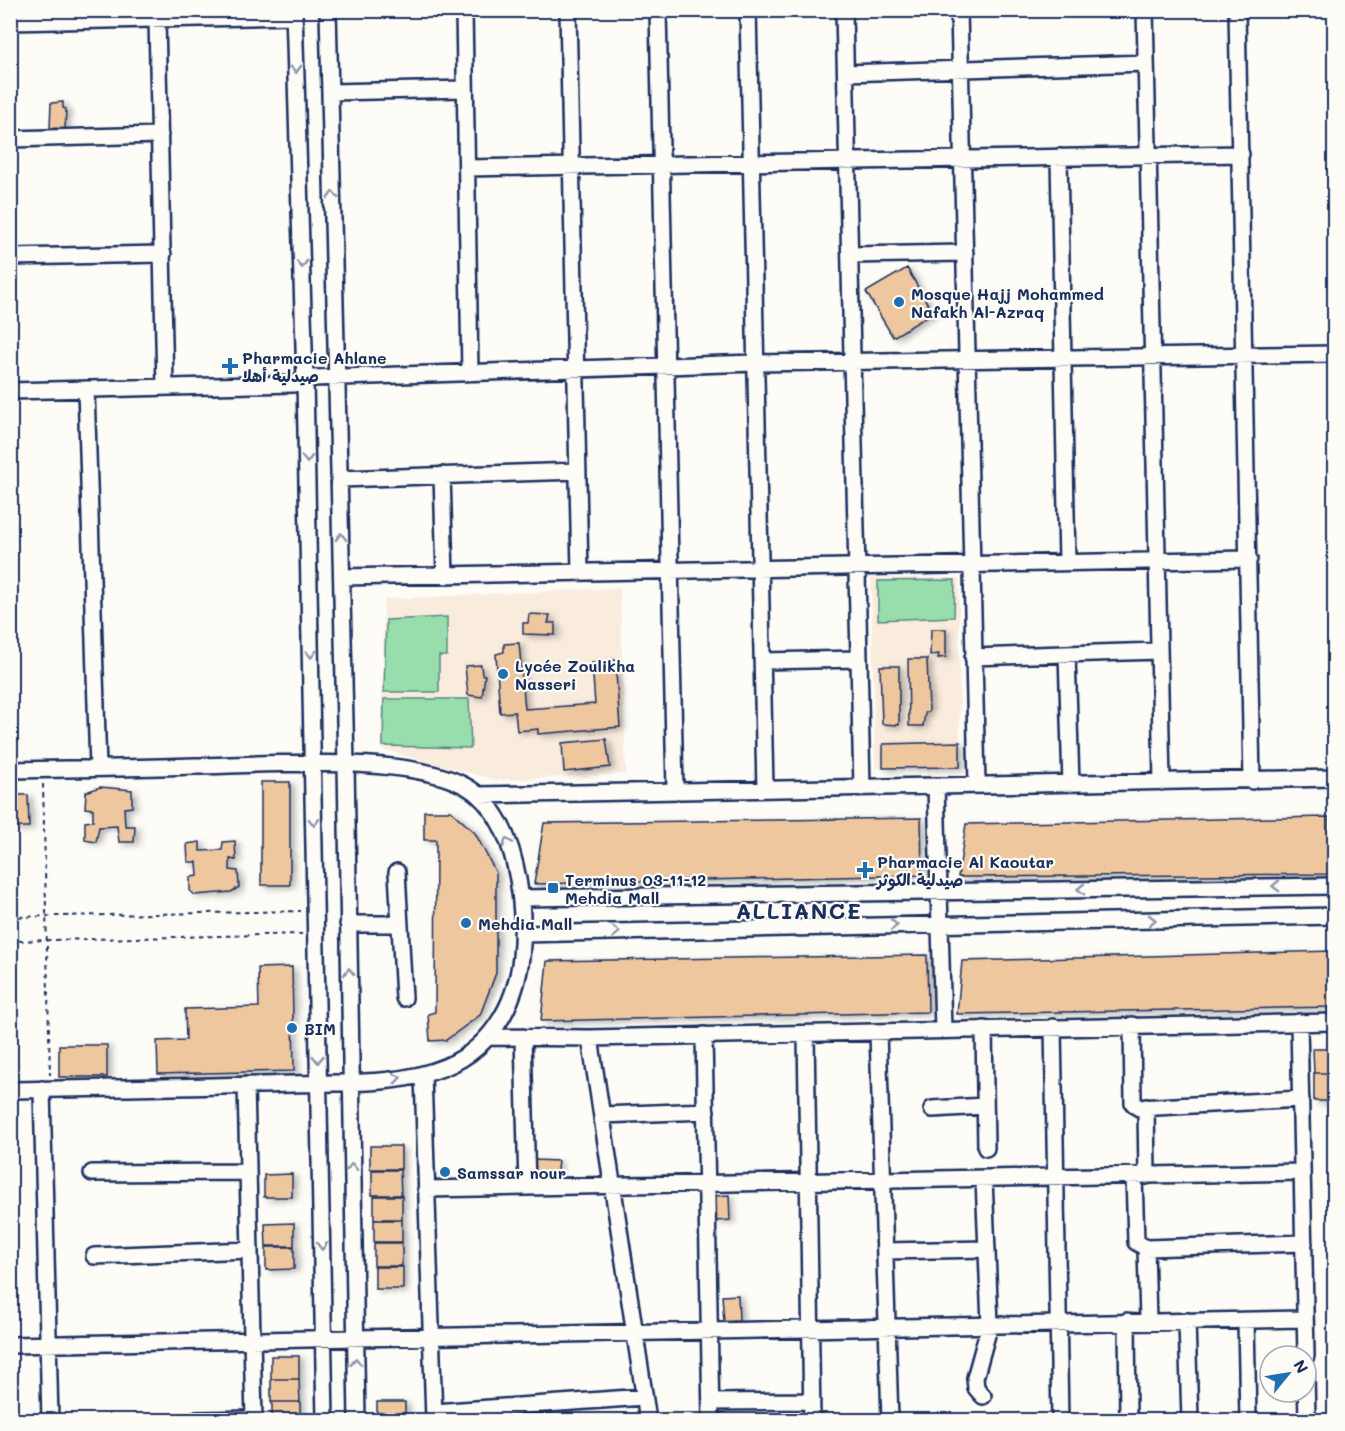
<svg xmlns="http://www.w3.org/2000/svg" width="1345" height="1431" font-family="Mali,'Playpen Sans Arabic',sans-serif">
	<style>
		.built { fill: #f9ecdd }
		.green { fill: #97deac; stroke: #598685; stroke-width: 1.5 }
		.building { fill: #efc79f; stroke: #1b2f5e; stroke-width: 1.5; filter: url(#shadow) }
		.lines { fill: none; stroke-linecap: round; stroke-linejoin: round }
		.minor-casing { stroke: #1b2f5e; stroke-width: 20 }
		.path { stroke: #1b2f5e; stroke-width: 2; stroke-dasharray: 4.5 4.5; stroke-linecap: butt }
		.minor { stroke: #fdfcf7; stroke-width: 15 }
		.oneway { stroke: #8c96aa }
		.poi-dot { fill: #1f6fb2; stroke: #fdfcf7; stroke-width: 2 }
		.labels { text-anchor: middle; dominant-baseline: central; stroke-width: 4.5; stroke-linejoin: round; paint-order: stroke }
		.poi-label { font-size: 16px; font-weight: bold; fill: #1b2f5e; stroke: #fdfcf7; text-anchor: start }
		.district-label { font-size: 22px; font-weight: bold; letter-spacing: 1.5px; fill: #1b2f5e; stroke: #fdfcf7 }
	</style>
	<defs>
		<filter id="shadow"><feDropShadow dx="4.5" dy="2.5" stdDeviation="3" flood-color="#0004"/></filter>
	</defs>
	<rect width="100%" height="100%" fill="#fdfcf7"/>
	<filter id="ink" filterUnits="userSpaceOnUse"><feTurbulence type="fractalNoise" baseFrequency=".0167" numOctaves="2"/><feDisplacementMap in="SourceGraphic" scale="12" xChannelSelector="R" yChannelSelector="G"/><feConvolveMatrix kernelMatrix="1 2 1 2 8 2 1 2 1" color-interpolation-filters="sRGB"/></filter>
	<g filter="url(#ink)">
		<path class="built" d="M871 578H959L960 767 875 768Z
			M620 588 626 774 496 780 381 749 384 599Z"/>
		<path class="green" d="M955 580 954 617 878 620V581Z
			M447 617V656H439V692H384L386 620Z
			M384 699H469L471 748 383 746Z"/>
		<path class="building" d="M63 102V108L66 109 65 129 50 128 51 103Z
			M907 268 933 313 893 337 866 292Z
			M529 614 550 615 548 623H555V635L523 634V623H528Z
			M931 629H946V657L938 658 939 654 930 655Z
			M519 643 525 709 595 704 592 662 615 660 620 727 538 734V729L517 731 515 712 500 713 496 654 504 652V644Z
			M908 659H927L929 712 925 713 923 726H909Z
			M481 665 482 675H485L482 697 468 695 465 666Z
			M880 666H899V725L882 724Z
			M606 739 610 767 564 772 562 743Z
			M960 742V767L883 768V744Z
			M261 782H290V885H261Z
			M100 787 132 790V807L124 808 125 826H135L134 842H119L117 826 99 827 96 842 85 840V822L93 821V809L85 808 86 792Z
			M10 795H28L29 827H10Z
			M424 811H451L475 833 496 873V973L480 1015 446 1040 430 1041 428 1014 435 1012 436 840H424Z
			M1329 817 1330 874 958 877 966 824Z
			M921 818 922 875 534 884 544 823Z
			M235 841 236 860 230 859V870L238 871 239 887 231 892 195 895 190 891V877L198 876 197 862H188L187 844 200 842V851L222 850 223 842Z
			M1334 951V1007L957 1014 962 961Z
			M927 955 928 1012 541 1021 547 961Z
			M292 967 294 1071 158 1074 157 1041 186 1040 185 1009 259 1007 258 968Z
			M59 1045H107V1077H59Z
			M1313 1049H1334V1073H1314Z
			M1314 1073H1334V1101H1314Z
			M370 1146H401V1169H370Z
			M534 1160 558 1161 556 1177H533Z
			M372 1170H400L401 1195H372Z
			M292 1174V1197H264V1175Z
			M729 1195 730 1220 716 1221 715 1196Z
			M374 1196H402V1219H374Z
			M374 1220H402V1242H374Z
			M294 1223V1246H266L265 1224Z
			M374 1243H402V1266H374Z
			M266 1247H294V1269L266 1270Z
			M375 1267H403V1289H375Z
			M738 1295 739 1321 724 1322 722 1296Z
			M271 1356H299V1379H271Z
			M271 1379H299L300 1402H271Z
			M272 1402H300V1420H272Z
			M377 1402H405V1420H377Z"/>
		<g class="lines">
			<defs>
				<path id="minor" d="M294 10 305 380 325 1420
					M328 10 346 764 357 1420
					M464 10 470 373
					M568 10 580 573
					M658 10 675 790
					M748 10 765 789
					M844 10 862 788
					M959 10 977 785
					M1145 10 1162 782
					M1237 10 1252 781
					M157 19 165 387
					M10 22 294 16
					M846 73 1146 63
					M331 92 465 89
					M10 139 160 135
					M1059 157 1067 563
					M467 168 1241 154
					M850 255 965 253
					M10 257 163 254
					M86 389 98 768
					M10 391 293 384 313 378 755 363 1334 354
					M442 475 445 576
					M340 479 578 471
					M342 577 1249 559
					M1067 654 1071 784
					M973 657 1158 651
					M763 661 859 659
					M10 770C72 769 133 768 195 766 260 765 430 751 478 795 516 828 524 898 522 944 520 996 496 1046 445 1067 399 1086 343 1082 293 1084 199 1087 105 1088 10 1090
					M936 786 943 1030
					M478 795 1334 778
					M397 872 404 998
					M521 898 1334 886
					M348 924H400
					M522 934 1334 916
					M1299 1022 1306 1356
					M1132 1025 1133 1103 1139 1108 1301 1099
					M1053 1027 1060 1420
					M984 1029 986 1148
					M878 1032 890 1420
					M806 1034 812 1420
					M704 1035 711 1420
					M489 1037 590 1038 1334 1022
					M523 1037 527 1187
					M590 1038 648 1420
					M423 1074 434 1420
					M246 1085 254 1420
					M42 1089 50 1420
					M1146 1107 1147 1176
					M932 1109 985 1106
					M602 1115 706 1111
					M92 1173 248 1172
					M1134 1176 1136 1242 1146 1248 1304 1243
					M426 1189 1302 1172
					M1146 1248 1148 1321
					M885 1251 987 1249
					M94 1256 250 1250
					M1246 1320 1248 1420
					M1127 1321 1128 1420
					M1187 1321 1190 1420
					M10 1345 1305 1319
					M1306 1375 1307 1420
					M983 1396 976 1388 975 1378 990 1324 984 1179
					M711 1402 812 1401
					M434 1412 644 1397
					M196 1420 253 1419"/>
			</defs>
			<use href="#minor" class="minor-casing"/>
			<path class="path" d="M43 784 50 1075
				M10 917 301 911
				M10 941 302 934"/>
			<use href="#minor" class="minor"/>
		</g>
		<defs><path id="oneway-chevron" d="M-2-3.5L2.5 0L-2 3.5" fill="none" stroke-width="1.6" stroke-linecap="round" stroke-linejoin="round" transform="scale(1.5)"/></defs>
		<g class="oneway">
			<use href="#oneway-chevron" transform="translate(296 69) rotate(88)"/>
			<use href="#oneway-chevron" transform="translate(333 195) rotate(-91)"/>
			<use href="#oneway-chevron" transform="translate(302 264) rotate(88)"/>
			<use href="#oneway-chevron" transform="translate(307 459) rotate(89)"/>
			<use href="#oneway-chevron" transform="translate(341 537) rotate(-91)"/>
			<use href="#oneway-chevron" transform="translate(311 654) rotate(89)"/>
			<use href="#oneway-chevron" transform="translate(314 822) rotate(89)"/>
			<use href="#oneway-chevron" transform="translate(507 842) rotate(-112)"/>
			<use href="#oneway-chevron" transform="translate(1276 886) rotate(179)"/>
			<use href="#oneway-chevron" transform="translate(1081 889) rotate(179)"/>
			<use href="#oneway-chevron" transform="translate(1152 920) rotate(-1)"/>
			<use href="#oneway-chevron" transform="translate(894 925) rotate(-1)"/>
			<use href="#oneway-chevron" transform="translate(616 932) rotate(-1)"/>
			<use href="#oneway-chevron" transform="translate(349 972) rotate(-91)"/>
			<use href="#oneway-chevron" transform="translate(318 1059) rotate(89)"/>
			<use href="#oneway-chevron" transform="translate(397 1078) rotate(-8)"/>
			<use href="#oneway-chevron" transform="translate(352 1167) rotate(-91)"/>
			<use href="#oneway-chevron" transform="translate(322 1246) rotate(89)"/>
			<use href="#oneway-chevron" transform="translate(356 1362) rotate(-91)"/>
		</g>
	</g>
	<g class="poi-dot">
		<circle cx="899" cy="302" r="6"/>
		<path d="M227 357h6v6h6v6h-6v6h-6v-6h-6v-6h6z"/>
		<circle cx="503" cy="674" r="6"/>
		<path d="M862 861h6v6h6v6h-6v6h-6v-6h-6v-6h6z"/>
		<rect x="547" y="882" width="12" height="12" rx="3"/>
		<circle cx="466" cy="923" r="6"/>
		<circle cx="292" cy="1028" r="6"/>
		<circle cx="445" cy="1172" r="6"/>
	</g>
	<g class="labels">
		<g class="poi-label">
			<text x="911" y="293">Mosque Hajj Mohammed<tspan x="911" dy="18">Nafakh Al-Azraq</tspan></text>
			<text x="242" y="357">Pharmacie Ahlane<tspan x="242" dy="18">صيدلية أهلا</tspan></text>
			<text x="515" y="665">Lycée Zoulikha<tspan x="515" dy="18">Nasseri</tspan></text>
			<text x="877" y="861">Pharmacie Al Kaoutar<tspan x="877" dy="18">صيدلية الكوثر</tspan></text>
			<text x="565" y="879">Terminus 03-11-12<tspan x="565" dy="18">Mehdia Mall</tspan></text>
			<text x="478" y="923">Mehdia Mall</text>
			<text x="304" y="1028">BIM</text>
			<text x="457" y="1172">Samssar nour</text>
		</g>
		<g class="district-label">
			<text x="799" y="910">ALLIANCE</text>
		</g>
	</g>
	<rect width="1345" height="1431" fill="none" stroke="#fdfcf7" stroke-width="36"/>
	<rect x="18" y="18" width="1309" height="1395" fill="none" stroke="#1b2f5e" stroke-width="2" filter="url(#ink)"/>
	<g transform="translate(1288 1374) rotate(60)"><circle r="28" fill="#fdfcf7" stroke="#a3aaba" stroke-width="1.5"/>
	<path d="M0-4.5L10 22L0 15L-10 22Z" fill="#1f6fb2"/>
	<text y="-9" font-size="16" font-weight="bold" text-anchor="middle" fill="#1b2f5e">N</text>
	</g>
</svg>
